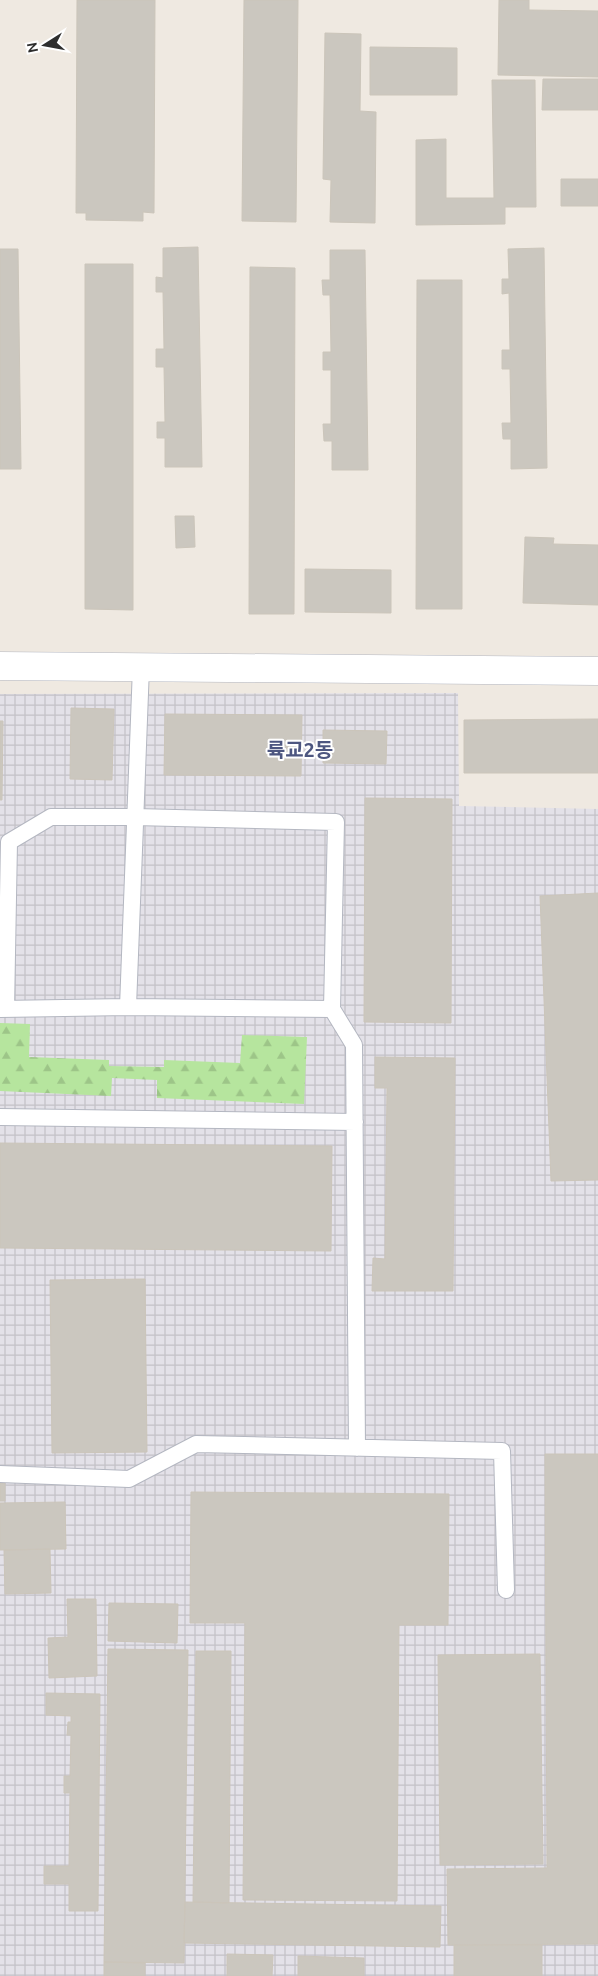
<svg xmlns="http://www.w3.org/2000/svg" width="598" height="1976" font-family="Ubuntu,'Noto Sans KR',sans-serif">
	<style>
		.industrial { fill: url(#industrial-grid) }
		.forest { fill: url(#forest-firs) }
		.building { fill: #cbc7bf; stroke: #cbc5ba }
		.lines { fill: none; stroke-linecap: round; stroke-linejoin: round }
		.lane-casing { stroke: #b4b7c1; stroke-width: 18 }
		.secondary-casing { stroke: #b4b7c1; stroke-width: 29 }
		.lane { stroke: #fff; stroke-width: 16 }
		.secondary { stroke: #fff; stroke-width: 28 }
		.labels { text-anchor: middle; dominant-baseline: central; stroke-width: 4; stroke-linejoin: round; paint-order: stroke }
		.quarter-label { font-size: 20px; font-weight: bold; fill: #4d5680; stroke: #fff }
	</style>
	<defs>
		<pattern id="industrial-grid" width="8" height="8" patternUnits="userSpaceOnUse" patternTransform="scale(1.25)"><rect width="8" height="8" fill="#e3e1e8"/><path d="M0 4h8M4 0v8" fill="none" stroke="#c3c1c7"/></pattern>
		<pattern id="forest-firs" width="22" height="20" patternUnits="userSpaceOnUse" patternTransform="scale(1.25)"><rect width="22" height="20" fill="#b6e59e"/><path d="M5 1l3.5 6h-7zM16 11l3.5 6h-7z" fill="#9dc588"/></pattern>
	</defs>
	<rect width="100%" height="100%" fill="#efe9e1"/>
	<path class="industrial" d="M458 693 459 806 598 809V1976H0V694Z"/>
	<path class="forest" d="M0 1023 30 1024 29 1057 109 1060V1066L164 1067V1060L240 1063 242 1035 307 1037 304 1104 157 1098V1080L112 1078 111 1096 0 1091Z"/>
	<path class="building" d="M77 0H155L154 213 143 212V221L86 220V213H76Z
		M244 0H298L296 222 242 221Z
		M499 0H529V10L598 11V77L498 75Z
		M325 33 361 34 360 111 376 112 375 223 330 222 331 180 323 179Z
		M370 47 457 48V95H370Z
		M543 79H598V110H542Z
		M492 80H535L536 207H505V224L416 225V140L446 139V198H494Z
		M561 179H598V206H561Z
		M198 247 202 467H165V438H157V422H165L164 367H156V349H164L163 292H156V277L163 278V248Z
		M544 248 547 468 511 469V439H503L502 423H511L510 369H502V350H510L509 293 502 294V279H509L508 249Z
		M0 249H18L21 469H0Z
		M330 250H365L368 470H332V441H324L323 424H331V370H323V352H331L330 295H323L322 280H330Z
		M85 264H133V610L85 609Z
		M250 267 295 268 294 614H249Z
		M417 280H462V609H416Z
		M175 516H194L195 547 176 548Z
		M525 537 554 538 553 544 598 545V605L523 603Z
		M305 569 391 570V613L305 612Z
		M71 708 114 709 112 780 70 779Z
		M165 714 302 715 301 776 164 775Z
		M598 719V773H464V720Z
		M0 721H3L2 800H0Z
		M323 730 387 731 386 764 323 763Z
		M365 798 452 799 451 1023 364 1022Z
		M598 893V1180L551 1181 540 896Z
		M375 1057 455 1058 453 1291H372L373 1258 385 1259 387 1088H375Z
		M0 1143 332 1146 331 1251 0 1248Z
		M145 1279 147 1452 52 1453 50 1280Z
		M545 1454H598V1944L448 1945 447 1869 547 1868Z
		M0 1483H5V1501H0Z
		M191 1492 449 1494 448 1625H399L397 1901 243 1900 245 1623H190Z
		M65 1502 66 1549 0 1550V1503Z
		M50 1549 51 1593 5 1594 4 1550Z
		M67 1599H96L97 1676 49 1678 48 1638 68 1637Z
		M109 1603 178 1604 177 1643 108 1641Z
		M108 1649 188 1650 184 1963 104 1962Z
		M196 1651H231L229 1903 193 1902Z
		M540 1654 543 1864 440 1865 438 1655Z
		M46 1693 100 1694 98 1911H69V1884H44V1866H69L70 1793H64V1776H70L71 1735H67L68 1722H71V1716L46 1715Z
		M185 1902 441 1906 440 1947 184 1943Z
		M454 1945H542V1976H454Z
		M227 1954 273 1955 272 1976H227Z
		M298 1956 364 1958V1976H298Z
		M104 1962 145 1963V1976H104Z"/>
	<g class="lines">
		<defs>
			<path id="lane" d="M128 1007 141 667
				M0 1009 128 1007 332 1009
				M6 1009 9 842 51 817H135L336 822 332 1009 354 1045 357 1448
				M0 1117 355 1122
				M0 1474 129 1479 196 1444 502 1451 506 1590"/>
			<path id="secondary" d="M0 666 598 671"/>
		</defs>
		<use href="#lane" class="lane-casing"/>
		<use href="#secondary" class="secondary-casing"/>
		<use href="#lane" class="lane"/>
		<use href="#secondary" class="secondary"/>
	</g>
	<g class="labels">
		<g class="quarter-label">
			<text x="300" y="749">륙교2동</text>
		</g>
	</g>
	<g transform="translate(45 45) rotate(259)" stroke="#ffffff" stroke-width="4" paint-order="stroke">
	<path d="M0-4L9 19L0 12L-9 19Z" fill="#2e2e2e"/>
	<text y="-8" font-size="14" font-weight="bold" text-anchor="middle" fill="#2e2e2e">N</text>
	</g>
</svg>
